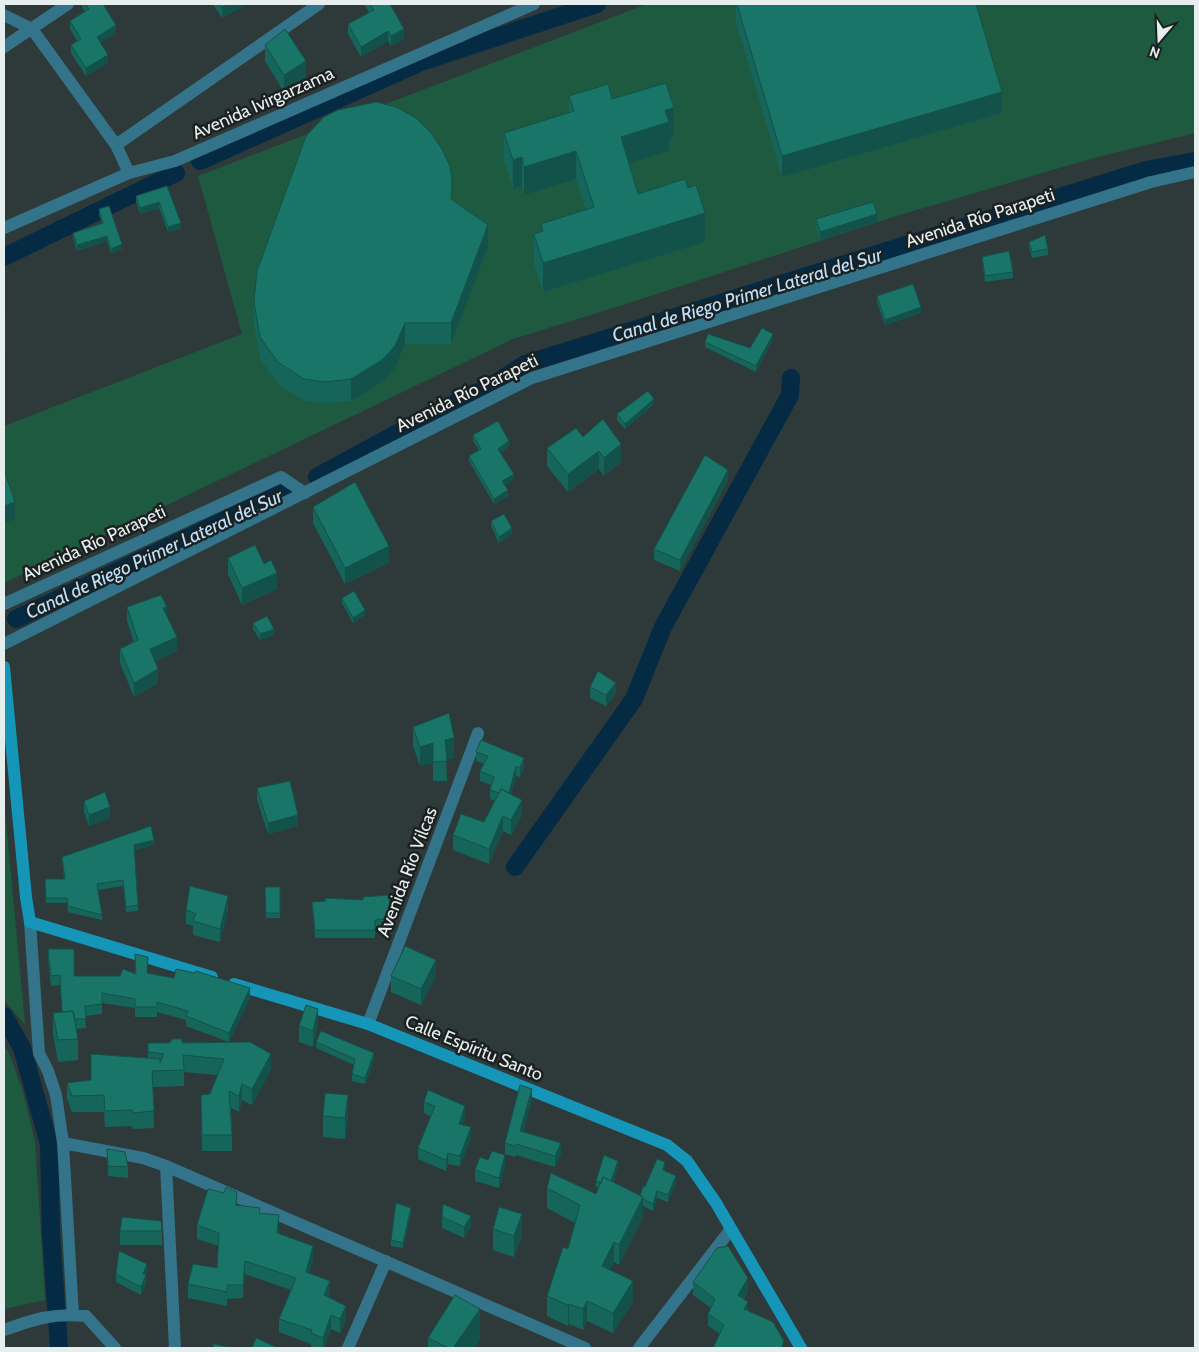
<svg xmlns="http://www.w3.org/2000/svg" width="1199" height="1352" font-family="Cabin,sans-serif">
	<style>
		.green { fill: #1e5a3f }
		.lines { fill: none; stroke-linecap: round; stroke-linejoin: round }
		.canal { stroke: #042a44; stroke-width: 18 }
		.minor { stroke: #33748a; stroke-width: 12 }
		.tertiary { stroke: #33748a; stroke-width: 12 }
		.secondary { stroke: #1596b8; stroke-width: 12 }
		.wall { fill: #16655a }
		.shaded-wall { fill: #12524a }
		.building { fill: #1a7569; stroke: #12524a }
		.labels { text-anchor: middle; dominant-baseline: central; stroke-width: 5; stroke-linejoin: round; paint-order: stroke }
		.street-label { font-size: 18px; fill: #e7eeee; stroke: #1b2020 }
		.water-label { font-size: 19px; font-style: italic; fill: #bfe1fe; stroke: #1b2020 }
	</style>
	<rect width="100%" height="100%" fill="#2e3a3a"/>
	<path class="green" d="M647 4H1195V133L1090 159 893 217 626 304 513 339 4 583V426L242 334 198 176Z
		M4 801 23 1002 25 1025 4 1000Z
		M4 1046 9 1053 23 1092 35 1141 45 1300 4 1309Z"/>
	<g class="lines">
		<path class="canal" d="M200 161 421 62 597 4
			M4 257 176 173
			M317 477 429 416 491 386 525 364 1146 170 1195 161
			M16 619 291 489
			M515 867 634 699 663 627 790 395 791 378
			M4 1016 22 1048 49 1144 51 1234 59 1348"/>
		<path class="minor" d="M4 15 32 29 116 145 129 173
			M4 47 68 4
			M116 145 319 4
			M4 228 129 173 175 161 534 4
			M4 604 281 477 305 493
			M30 922 39 1053 48 1071 56 1095 63 1143 73 1315
			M368 1024 478 733
			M63 1143 143 1158 166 1166 585 1348
			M166 1166 175 1348
			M4 1330C35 1319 52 1313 86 1316L115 1348
			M348 1348 386 1261
			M639 1348 731 1229"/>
		<path class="tertiary" d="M4 644 532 378 1151 182 1195 172"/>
		<path class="secondary" d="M4 667 26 897 30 922 212 977
			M234 984 368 1024 667 1145 687 1161 716 1203 801 1348"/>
	</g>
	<path class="wall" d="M82 4H103L116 33 100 43 108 63 86 76 71 53V45L77 41 70 29V21L85 12 82 7Z
		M213 4H247L222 18Z
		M364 4H390L404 39 391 46 388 41 361 57 348 34V24L369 12Z
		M736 4H976L1002 113 782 177 736 22Z
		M265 45 306 78 284 92 265 61Z
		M569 96 612 99 674 136 669 138V151L629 163 638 194 705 242 543 292 534 263V234L541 232V224L586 210 576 179 524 195 522 186 513 189 504 161V133L569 113Z
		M167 186 181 229 168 232 159 208 140 214 136 201V196Z
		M452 200 488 247 451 344H405L395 368 382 382 351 401 324 403 304 401 278 384 260 359 254 324V302Z
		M99 209 122 249 111 254 107 241 77 251 73 238V233L102 223 99 215Z
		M816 219 877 222 820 240 816 228Z
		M1029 242 1048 249V255L1032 258 1029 247Z
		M982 257 1013 272V278L985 282Z
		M877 296 921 313 885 325 877 302Z
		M773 339 756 372 705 347V342L750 348Z
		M654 404 625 429 617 420V414Z
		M473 435 509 446 501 453 514 479 505 485 508 496 494 504 469 461V456L479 450 473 441Z
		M583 437 621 462 604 476 599 469 568 492 547 466V448Z
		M728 480 680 571 654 560V549Z
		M313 507 389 563 345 584 313 523Z
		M491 521 512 534 499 543 491 526Z
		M228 558 264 564 277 589 242 605 228 574Z
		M342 598 365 615 353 623 342 603Z
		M127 607 167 617 177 651 155 661 158 683 134 697 120 663V649L134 642 127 621Z
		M253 623 274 635 260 640 253 629Z
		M590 687 616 694 606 706 590 698Z
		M413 727 454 758 446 760 447 781H433V763L420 766 413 746Z
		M476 752 524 768 520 777 516 776 511 794 522 815 511 835 503 831 489 864 453 850V835L484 822 495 801 490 799V790L491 785 480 781V771L484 764 476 761Z
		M257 788 298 826 268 834 257 799Z
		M84 801 110 818 89 826 84 812Z
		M154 845 134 850 138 911 126 912 123 886 98 890 102 915V920L68 912 67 903H46L45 879H64L62 857Z
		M265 887H280V918H266Z
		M325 898 391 918V925L375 927V938H315L312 902H325Z
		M228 909 220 942 193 935V926L186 924V910Z
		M48 949 74 976H120L135 974V954L148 973 250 998 229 1042 271 1070 252 1105 242 1100 239 1112 231 1108 232 1135V1151H202L201 1095 210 1094 218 1075 184 1072V1086L153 1087 154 1128 133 1129 132 1126 105 1127 104 1112H72L67 1099V1083L91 1080V1054L148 1058V1043L229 1042 186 1026V1020L157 1012V1017H135V1008L102 1003V1014L85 1016 86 1028 76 1029 78 1039V1060L58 1062 53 1034V1013L62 1012 60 985 51 986 48 959Z
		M391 976H436L421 1005 391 992Z
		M318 1025 313 1047 299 1042V1026Z
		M316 1042 374 1060 365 1084 352 1081V1074L354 1065 316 1048Z
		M532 1100 523 1132 561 1154 555 1167 516 1155 515 1157 505 1154V1143Z
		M424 1102 465 1117 462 1125 471 1138 460 1166 448 1164 446 1171 418 1159V1148L431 1116 424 1113Z
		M323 1116 348 1117 345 1139 323 1137Z
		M107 1149 128 1167V1178L108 1176Z
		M505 1166 499 1188 475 1181V1170Z
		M618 1166 613 1182 640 1196 645 1187 665 1169V1171L676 1183 668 1202 657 1198 653 1211 643 1206V1217L619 1265 614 1262 610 1270 633 1302 613 1333 587 1321 583 1330 569 1324 568 1326 547 1316V1296L568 1249 575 1223 547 1208V1188L596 1194 599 1188 596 1187V1181Z
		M237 1206 260 1213 279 1228V1233L313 1259 309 1273 330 1294 329 1297 346 1320 340 1333 331 1329 324 1348H314L311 1347V1344L279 1332V1319L291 1290 245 1274 243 1298 227 1299V1306L188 1298V1284L217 1268 219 1246 197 1239V1225Z
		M411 1213 403 1248 391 1246V1240Z
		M442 1217 471 1226 464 1238 442 1228Z
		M493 1229 522 1235 514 1257 493 1250Z
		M120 1231H162V1245H120Z
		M147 1271 145 1275 146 1283 141 1295 116 1282V1274Z
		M693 1282 748 1291 744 1299 748 1310 784 1348 720 1334 708 1326V1314L711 1308 693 1295Z
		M428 1338 480 1340 474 1348H428Z"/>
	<path class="shaded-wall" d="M228 4H247L222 18V7Z
		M116 25V33L97 45V37Z
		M404 29V39L391 46V36Z
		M388 31V41L361 57V47Z
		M108 55V63L86 76V68Z
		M306 61V78L284 92V75Z
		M1002 92V113L782 177V156Z
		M674 108V136L669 138V151L621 166V137L665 110Z
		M576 151V179L524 195V167Z
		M522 157V186L513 189V160Z
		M159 202V208L140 214V208Z
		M705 213V242L543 292V263Z
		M877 214V222L820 240V232Z
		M181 223V229L168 232V227Z
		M488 225V247L451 344V323Z
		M107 236V241L77 251V245Z
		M122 244V249L111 254V249Z
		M5 290V301L4 302V291Z
		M921 307V313L885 325V320Z
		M405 323V344L395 368 382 382 351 401V379Z
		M773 334V339L756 372V366Z
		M654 399V404L625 429V424Z
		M509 441V446L498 455V449Z
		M621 444V462L604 476V458Z
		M599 451V469L568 492V474Z
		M728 470V480L680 571V560Z
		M514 474V479L502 487V481Z
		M508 490V496L494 504V499Z
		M15 502V519L4 523V506Z
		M512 528V534L499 543V537Z
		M389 546V563L345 584V568Z
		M277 573V589L242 605V588Z
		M167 607V621L163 608Z
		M365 610V615L353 623V618Z
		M274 629V635L260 640V634Z
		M177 637V651L150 663V649Z
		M158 669V683L134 697V683Z
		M616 683V694L606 706V695Z
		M454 738V758L445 760V740Z
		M433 743V763L420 766V747Z
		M524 758V768L520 777V768Z
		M516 766V776L508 805V796Z
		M522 800V815L511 835V820Z
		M110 807V818L89 826V815Z
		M298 815V826L268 834V823Z
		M503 816V831L489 864V849Z
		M154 840V845L134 850V845Z
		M228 896V909L220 942V929Z
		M436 960V976L421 1005V989Z
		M250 988V998L229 1042V1033Z
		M318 1009V1025L313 1047V1031Z
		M374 1053V1060L365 1084V1078Z
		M271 1054V1070L252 1105V1089Z
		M242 1084V1100L239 1112V1096Z
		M532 1089V1100L520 1142V1131Z
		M348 1095V1117L345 1139V1118Z
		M465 1106V1117L459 1134V1124Z
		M471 1127V1138L460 1166V1156Z
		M561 1143V1154L555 1167V1156Z
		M448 1153V1164L446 1171V1160Z
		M505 1155V1166L499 1188V1178Z
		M618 1161V1166L609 1192V1186Z
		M676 1176V1183L668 1202V1195Z
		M657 1191V1198L653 1211V1204Z
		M643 1197V1217L619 1265V1245Z
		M411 1208V1213L403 1248V1243Z
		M522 1214V1235L514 1257V1236Z
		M279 1215V1228L277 1247V1233Z
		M471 1216V1226L464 1238V1227Z
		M614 1242V1262L602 1286V1266Z
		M313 1246V1259L306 1286V1272Z
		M245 1261V1274L243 1298V1285Z
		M147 1264V1271L143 1282V1274Z
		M146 1275V1283L141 1295V1287Z
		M748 1278V1291L738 1308V1295Z
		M330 1281V1294L324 1309V1295Z
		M633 1281V1302L613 1333V1313Z
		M587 1301V1321L583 1330V1309Z
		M748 1302V1314L744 1309Z
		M569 1304V1324L568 1326V1305Z
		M346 1306V1320L340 1333V1319Z
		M480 1309V1340L474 1348H453Z
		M331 1315V1329L324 1348H323V1338Z"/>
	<path class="building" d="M85 4H103L116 25 97 37 108 55 86 68 71 45 81 39 70 21 89 9Z
		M220 4H228L222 7Z
		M370 4H390L404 29 391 36 388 31 361 47 348 24 374 10Z
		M737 4H976L1002 92 782 156Z
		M285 29 306 61 284 75 265 45Z
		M666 83 674 108 665 110 669 122 621 137 638 194 685 179 688 188 696 185 705 213 543 263 534 234 543 231 541 224 594 207 576 151 524 167 522 157 513 160 504 133 574 111 569 96 608 84 612 99Z
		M376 102 396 107 416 118 431 133 442 149 450 166 452 181 451 199 488 225 451 323H405L395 346 382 360 351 379 324 382 304 379 278 362 260 337 254 302 257 271 306 136 324 117 338 110Z
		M167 186 181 223 168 227 159 202 140 208 136 196Z
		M873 202 877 214 820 232 816 219Z
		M109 206 122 244 111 249 107 236 77 245 73 233 103 223 99 209Z
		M1045 235 1048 249 1032 252 1029 242Z
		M1009 251 1013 272 985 276 982 257Z
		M913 284 921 307 885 320 877 296Z
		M4 319H5V352H4Z
		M762 328 773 334 756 366 705 342 708 334 750 348Z
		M648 391 654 399 625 424 617 414Z
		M603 419 621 444 604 458 599 451 568 474 547 448 576 428 583 437Z
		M498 421 509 441 498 449 514 474 502 481 508 490 494 499 469 456 481 449 473 435Z
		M705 455 728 470 680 560 654 549Z
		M4 470 15 502 4 506Z
		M355 482 389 546 345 568 313 507Z
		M504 514 512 528 499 537 491 521Z
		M255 545 264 564 271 560 277 573 242 588 228 558Z
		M354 591 365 610 353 618 342 598Z
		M161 595 167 607 163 608 177 637 150 649 158 669 134 683 120 649 138 640 127 607Z
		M267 616 274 629 260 634 253 623Z
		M598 671 616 683 606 695 590 687Z
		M449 713 454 738 445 740 447 761 433 762V743L420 747 413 727Z
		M481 740 524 758 520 768 516 766 509 793 501 789 499 793 490 790 494 777 480 771 488 756 476 752Z
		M290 781 298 815 268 823 257 788Z
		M501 789 522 800 511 820 503 816 489 849 453 835 461 814 484 822Z
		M105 792 110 807 89 815 84 801Z
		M151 826 154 840 134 845 138 905 126 907 123 880 97 884 102 915 68 906 67 898H46L45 879H65L62 857Z
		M190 886 228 896 220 929 193 921 196 914 186 910Z
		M265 887H280V913H266Z
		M389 895 391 918 375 920V930H315L312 902 326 901 325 898 363 900V897Z
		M405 946 436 960 421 989 391 976Z
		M48 949H74V976H120L123 969 136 974 135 954 148 957 147 973 174 978 176 969 195 973 196 971 250 988 229 1033 186 1016 188 1011 157 1002V1007H135V999L102 993V1004L85 1006 86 1019H75L73 1011 62 1012 60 975 51 976Z
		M306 1005 318 1009 313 1031 299 1026Z
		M73 1011 78 1039 58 1040 53 1013Z
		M321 1031 374 1053 365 1078 352 1074 355 1059 316 1042Z
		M172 1039H182V1043L250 1042 271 1054 252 1089 242 1084 239 1096 229 1091 232 1135H202L201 1095 210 1094 224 1059 183 1055 184 1070 152 1071 154 1111 133 1113 132 1110 105 1111 104 1095 72 1096 67 1083 91 1080V1054L160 1059V1063L164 1054 148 1052V1043H170Z
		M520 1085 532 1089 520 1131 561 1143 555 1156 516 1144 515 1146 505 1143Z
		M428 1090 465 1106 459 1124 471 1127 460 1156 448 1153 446 1160 418 1148 435 1106 424 1102Z
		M325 1093 348 1095 345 1118 323 1116Z
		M107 1149 125 1152 128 1167 108 1166Z
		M492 1151 505 1155 499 1178 475 1170 480 1157 488 1160Z
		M604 1155 618 1161 611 1181 603 1177 601 1183 596 1181Z
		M657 1159 665 1162 663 1170 676 1176 668 1195 657 1191 653 1204 643 1199V1197L640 1196 643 1186 645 1187Z
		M551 1173 596 1194 603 1177 643 1197 619 1245 614 1242 602 1266 633 1281 613 1313 587 1301 583 1309 569 1304 568 1305 547 1296 563 1247 568 1249 580 1205 547 1188Z
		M226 1187 237 1192 236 1205 260 1208 259 1213 279 1215 277 1233 313 1246 306 1272 330 1281 324 1295 346 1306 340 1319 331 1315 323 1338 311 1333 312 1330 279 1319 296 1278 245 1261 243 1285H227V1292L188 1284 193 1264 217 1268 219 1233 197 1225 208 1189 224 1193Z
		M396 1203 411 1208 403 1243 391 1240Z
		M443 1204 471 1216 464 1227 442 1217Z
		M499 1207 522 1214 514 1236 493 1229Z
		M122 1217 161 1221 162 1231H120Z
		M728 1246 748 1278 738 1295 748 1302 744 1309 773 1322 784 1341 781 1348H713L724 1325 708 1314 715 1299 693 1282 717 1248Z
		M119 1251 147 1264 143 1274 146 1275 141 1287 116 1274Z
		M455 1295 480 1309 453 1348H449L428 1338Z
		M256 1338 278 1348H252Z
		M213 1344 234 1348H213Z"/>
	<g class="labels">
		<g class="street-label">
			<text transform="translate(263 103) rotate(-24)">Avenida Ivirgarzama</text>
			<text transform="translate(980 218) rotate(-18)">Avenida Río Parapeti</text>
			<text transform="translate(467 393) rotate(-26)">Avenida Río Parapeti</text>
			<text transform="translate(94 543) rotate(-25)">Avenida Río Parapeti</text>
			<text transform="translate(407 872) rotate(-69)">Avenida Río Vilcas</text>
			<text transform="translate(474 1048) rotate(22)">Calle Espíritu Santo</text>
		</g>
		<g class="water-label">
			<text transform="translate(747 295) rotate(-17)">Canal de Riego Primer Lateral del Sur</text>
			<text transform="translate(154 554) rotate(-25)">Canal de Riego Primer Lateral del Sur</text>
		</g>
	</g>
	<rect width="1199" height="1352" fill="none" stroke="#e7eeee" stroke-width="10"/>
	<g transform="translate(1159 40) rotate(199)" stroke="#1b2020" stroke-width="4" paint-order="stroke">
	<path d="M0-4L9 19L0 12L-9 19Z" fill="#e7eeee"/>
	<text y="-8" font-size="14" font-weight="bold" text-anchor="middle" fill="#e7eeee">N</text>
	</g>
</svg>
